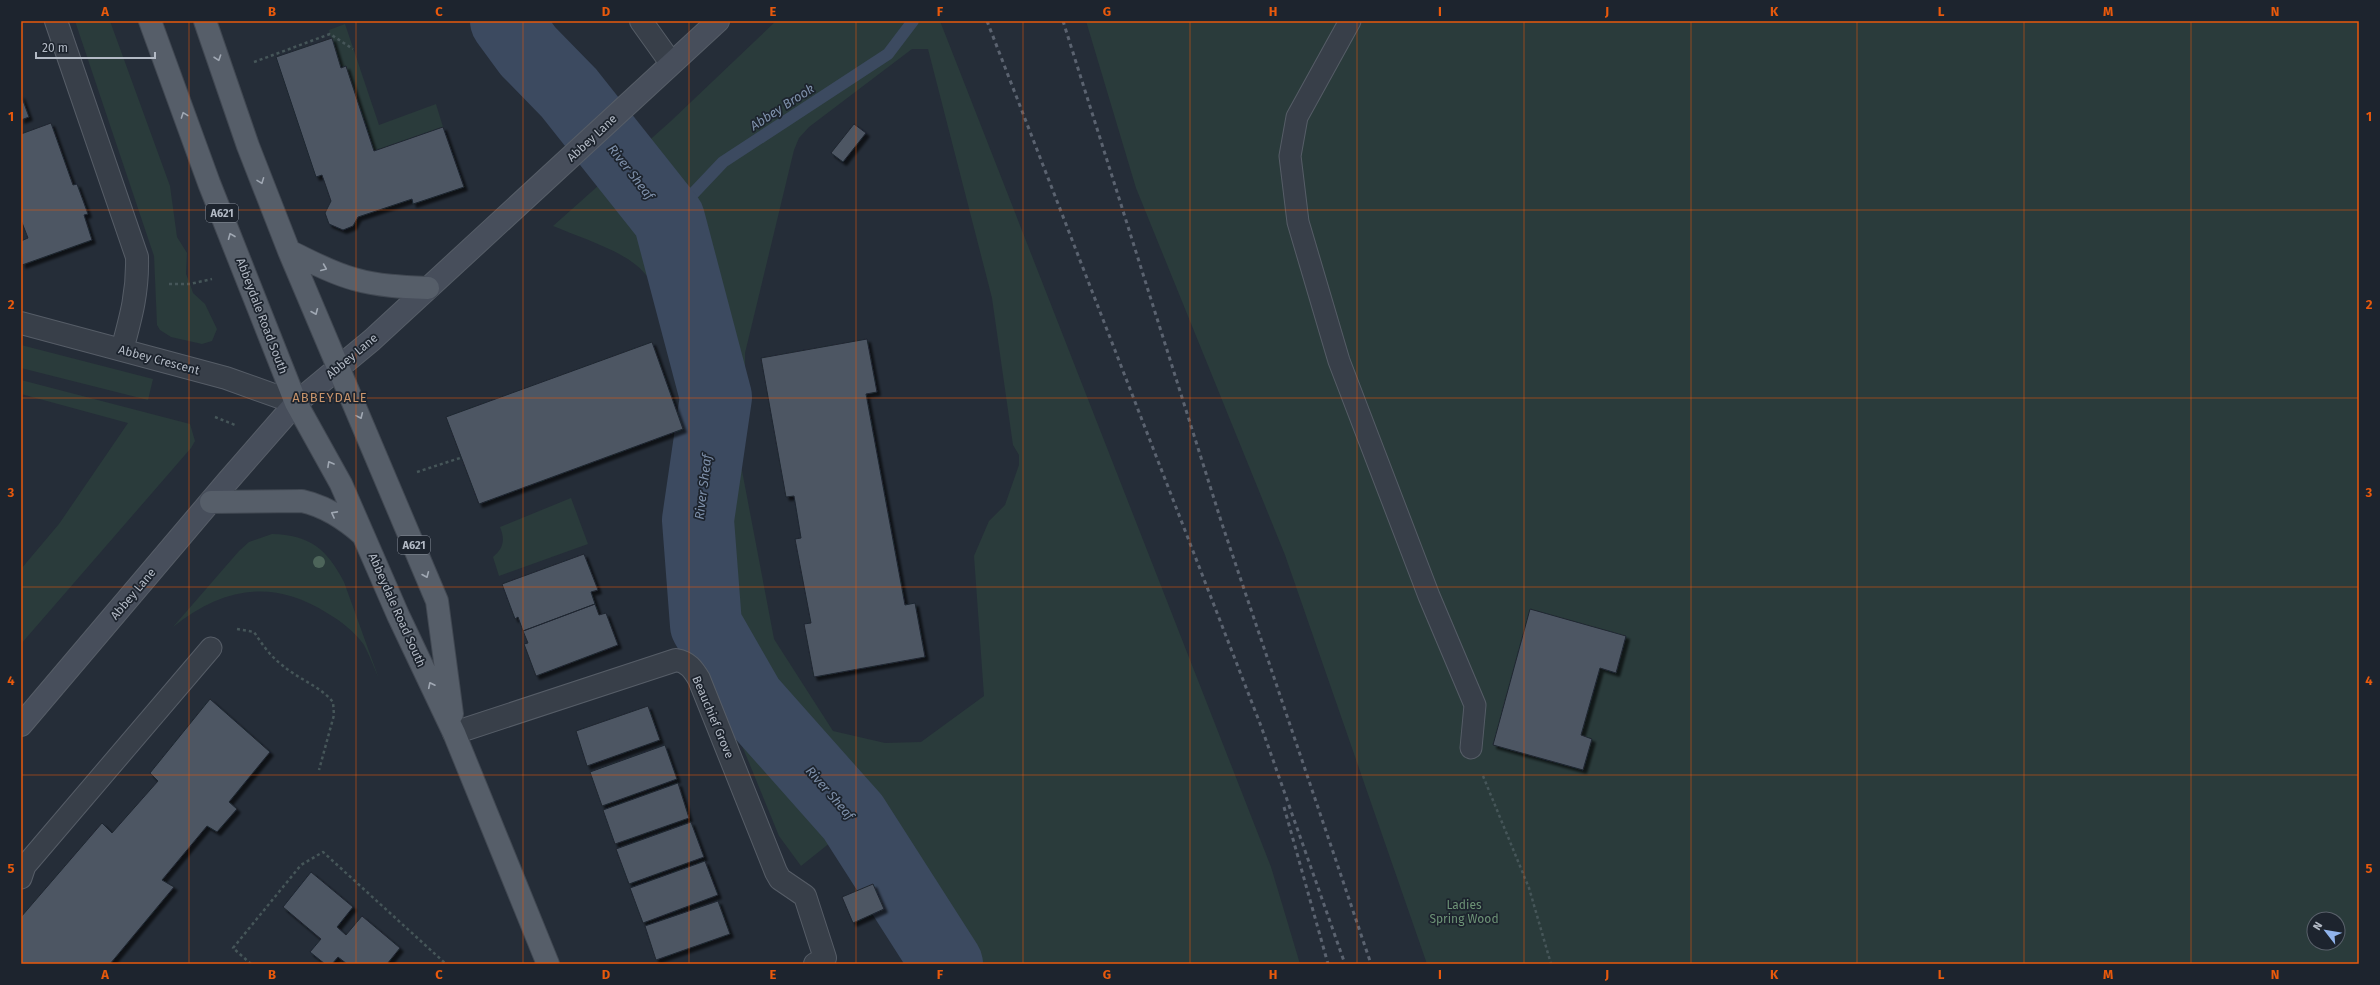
<svg xmlns="http://www.w3.org/2000/svg" width="2380" height="985" font-family="'Fira Sans',sans-serif">
	<style>
		.green { fill: #2a3b3b; fill-rule: evenodd }
		.lines { fill: none; stroke-linecap: round; stroke-linejoin: round }
		.stream { stroke: #3c4a60; stroke-width: 12 }
		.river { stroke: #3c4a60; stroke-width: 72 }
		.building { fill: #4d5764; stroke: #1f2630; filter: url(#shadow) }
		.service-casing { stroke: #565d67; stroke-width: 23 }
		.minor-casing { stroke: #565d67; stroke-width: 24 }
		.secondary-casing { stroke: #565d67; stroke-width: 24 }
		.primary-casing { stroke: #414852; stroke-width: 24 }
		.path { stroke: #465659; stroke-width: 2.5; stroke-dasharray: 3 3; stroke-linecap: butt }
		.service { stroke: #383f49; stroke-width: 21 }
		.minor { stroke: #383f49; stroke-width: 22 }
		.secondary { stroke: #474e5b; stroke-width: 22 }
		.primary { stroke: #565e69; stroke-width: 22 }
		.rail { stroke: #5b6370; stroke-width: 3; stroke-dasharray: 4 4; stroke-linecap: butt }
		.tree { fill: #4d655a }
		.oneway { stroke: #a0a8b3 }
		.grid { fill: none; stroke: #e8590c; stroke-width: 1; stroke-opacity: 0.55 }
		.labels { text-anchor: middle; dominant-baseline: central; stroke-width: 3.5; stroke-linejoin: round; paint-order: stroke }
		.shield { fill: #1d242e; stroke: #868d98; stroke-width: 1 }
		.shield-label { font-size: 11px; font-weight: bold; fill: #b3bac5 }
		.street-label { font-size: 12px; fill: #b3bac5; stroke: #1d242e }
		.park-label { font-size: 12px; fill: #6d9376; stroke: #1d242e }
		.water-label { font-size: 13px; font-style: italic; fill: #7e90aa; stroke: #1d242e }
		.neighbourhood-label { font-size: 13px; letter-spacing: 1px; fill: #c8946b; stroke: #1d242e }
		.neatline { fill: none; stroke: #e8590c; stroke-width: 1.5 }
		.grid-label { font-size: 13px; text-anchor: middle; font-weight: bold; fill: #e8590c }
	</style>
	<defs>
		<filter id="shadow"><feDropShadow dx="3.5" dy="3.5" stdDeviation="1" flood-color="#0009"/></filter>
	</defs>
	<rect width="100%" height="100%" fill="#252d38"/>
	<path class="green" d="M75 21H110L170 186 177 237 187 253 186 274 190 284 193 293 205 304 217 329 212 341 202 344 171 337 160 330 157 325 154 256Z
		M776 21H940L1271 867 1300 964H926L879 879 831 842 801 866 779 836 680 594 678 494 691 457 698 447 736 439 774 639 833 731 885 743 921 742 984 696 974 556 989 521 1005 505 1019 465V455L1013 445 992 298 928 49H912L809 127 799 138 794 150 745 353V393L689 417C682 370 675 297 636 265 617 249 577 236 553 226L671 121Z
		M1086 21H2359V964H1427L1285 555 1136 188ZM2314 919H2338V943H2314Z
		M345 24 379 125 436 104 443 127 374 151 346 66 341 68 330 34 329 30Z
		M21 345 153 379 148 400 21 368Z
		M21 380 190 424 195 441 191 448 21 644V569L59 524 128 423 21 394Z
		M571 498 588 544 499 576 493 557C504 548 505 539 500 527Z
		M272 534C310 535 327 549 344 582L379 679C374 668 370 656 364 645 355 632 341 621 327 613 272 578 222 588 173 627L239 551 249 542Z"/>
	<g class="lines">
		<path class="stream" d="M669 219 723 162 888 54 913 21"/>
		<path class="river" d="M506 21 528 51 569 93 669 219 716 397 698 520 706 625 749 700 853 817 947 964"/>
	</g>
	<path class="building" d="M332 38 341 68 346 66 374 151 443 127 464 187 413 204 412 199 358 217 353 226 343 230 329 224 325 213 331 201 322 175 316 177 276 57Z
		M21 95 29 117 21 120Z
		M51 123 73 185 77 184 88 214 84 215 92 240 22 265 21 241 28 238 21 220V134Z
		M854 124 866 133 843 162 831 153Z
		M867 339 877 392 866 394 905 605 915 603 925 657 814 677 804 624 811 623 795 539 801 538 794 496 786 497 761 358Z
		M652 342 683 429 479 504 446 417Z
		M584 554 598 590 591 592 595 604 523 631 518 617 515 619 502 584Z
		M595 604 599 615 606 613 618 645 536 676 524 644 528 643 523 631Z
		M1530 609 1626 636 1616 673 1600 668 1581 735 1592 739 1583 770 1493 745Z
		M210 699 270 752 229 802 237 809 217 832 207 826 162 880 174 887 110 964H21V917L102 823 112 833 158 781 150 773Z
		M648 706 660 740 587 766 576 731Z
		M665 745 677 779 602 806 590 772Z
		M678 783 689 818 615 844 603 810Z
		M691 822 704 857 629 884 616 849Z
		M705 861 718 895 643 923 630 888Z
		M311 872 353 907 337 927 346 935 362 916 400 948 387 964H347L338 957 332 964H325L310 952 321 939 283 907Z
		M873 884 884 909 853 923 842 897Z
		M718 901 730 934 656 960 645 926Z"/>
	<g class="lines">
		<defs>
			<path id="service" d="M1350 21 1297 117 1290 156 1298 222 1339 361 1429 596 1475 705 1471 748
				M21 878 25 866 211 648"/>
			<path id="minor" d="M56 21 137 257C138 292 131 317 122 350
				M641 21 671 63
				M21 323 226 378 296 403
				M454 733 676 660C688 662 693 669 699 679L776 872 780 879 805 896 825 958 815 964"/>
			<path id="secondary" d="M21 725 227 482 296 403 372 340 718 21"/>
			<path id="primary" d="M150 21 209 183 296 403 341 484 398 615 454 733 548 964
				M205 21 248 146 289 251 437 601 452 714
				M289 251C310 261 331 273 354 279 378 286 403 287 428 288
				M211 502 302 501C325 506 345 519 363 535"/>
		</defs>
		<use href="#service" class="service-casing"/>
		<use href="#minor" class="minor-casing"/>
		<use href="#secondary" class="secondary-casing"/>
		<use href="#primary" class="primary-casing"/>
		<path class="path" d="M254 62 330 34 353 49
			M169 284H190L212 279
			M215 417 235 425
			M417 472 460 458
			M237 629 254 632C262 644 270 656 282 665 298 679 320 686 333 702L334 715 319 770
			M1483 776 1529 888 1551 964
			M251 964 233 948 301 865 323 852 446 964"/>
		<use href="#service" class="service"/>
		<use href="#minor" class="minor"/>
		<use href="#secondary" class="secondary"/>
		<use href="#primary" class="primary"/>
		<path class="rail" d="M987 21 1261 726 1345 964
			M1063 21 1222 524 1371 964
			M1284 807 1328 964"/>
	</g>
	<circle class="tree" cx="319" cy="562" r="6"/>
	<defs><path id="oneway-chevron" d="M-2-3.5L2.5 0L-2 3.5" fill="none" stroke-width="1.6" stroke-linecap="round" stroke-linejoin="round"/></defs>
	<g class="oneway">
		<use href="#oneway-chevron" transform="translate(218 58) rotate(71)"/>
		<use href="#oneway-chevron" transform="translate(184 115) rotate(-110)"/>
		<use href="#oneway-chevron" transform="translate(261 181) rotate(69)"/>
		<use href="#oneway-chevron" transform="translate(231 236) rotate(-112)"/>
		<use href="#oneway-chevron" transform="translate(324 268) rotate(23)"/>
		<use href="#oneway-chevron" transform="translate(315 312) rotate(67)"/>
		<use href="#oneway-chevron" transform="translate(360 416) rotate(66)"/>
		<use href="#oneway-chevron" transform="translate(330 464) rotate(-119)"/>
		<use href="#oneway-chevron" transform="translate(334 514) rotate(-152)"/>
		<use href="#oneway-chevron" transform="translate(426 575) rotate(67)"/>
		<use href="#oneway-chevron" transform="translate(431 685) rotate(-116)"/>
	</g>
	<path class="grid" d="M189 21V964M356 21V964M523 21V964M689 21V964M856 21V964M1023 21V964M1190 21V964M1357 21V964M1524 21V964M1691 21V964M1857 21V964M2024 21V964M2191 21V964M21 210H2359M21 398H2359M21 587H2359M21 775H2359"/>
	<g class="labels">
		<g class="shield">
			<rect x="206" y="204" width="32" height="18" rx="3"/>
			<rect x="398" y="536" width="32" height="18" rx="3"/>
		</g>
		<g class="shield-label">
			<text x="222" y="213">A621</text>
			<text x="414" y="545">A621</text>
		</g>
		<g class="street-label">
			<text transform="translate(592 138) rotate(-43)">Abbey Lane</text>
			<text transform="translate(262 316) rotate(69)">Abbeydale Road South</text>
			<text transform="translate(352 356) rotate(-40)">Abbey Lane</text>
			<text transform="translate(159 360) rotate(15)">Abbey Crescent</text>
			<text transform="translate(133 594) rotate(-50)">Abbey Lane</text>
			<text transform="translate(397 610) rotate(66)">Abbeydale Road South</text>
			<text transform="translate(713 717) rotate(67)">Beauchief Grove</text>
		</g>
		<g class="park-label">
			<text x="1464" y="905">Ladies<tspan x="1464" dy="14">Spring Wood</tspan></text>
		</g>
		<g class="water-label">
			<text transform="translate(782 107) rotate(-33)">Abbey Brook</text>
			<text transform="translate(631 172) rotate(52)">River Sheaf</text>
			<text transform="translate(703 487) rotate(-83)">River Sheaf</text>
			<text transform="translate(830 793) rotate(49)">River Sheaf</text>
		</g>
		<g class="neighbourhood-label">
			<text x="330" y="397">ABBEYDALE</text>
		</g>
	</g>
	<rect width="2380" height="985" fill="none" stroke="#1d242e" stroke-width="44"/>
	<g transform="translate(2326 931) rotate(301)"><circle r="19" fill="#1d242e" stroke="#59606a"/>
	<path d="M0-3L7 15L0 10L-7 15Z" fill="#91b4ec"/>
	<text y="-6" font-size="11" font-weight="bold" text-anchor="middle" fill="#b3bac5">N</text>
	</g>
	<path d="M36 52v6h119v-6" fill="none" stroke="#b3bac5" stroke-width="2"/>
	<text x="42" y="52" font-size="12" fill="#b3bac5" stroke="#1d242e" stroke-width="3" paint-order="stroke">20 m</text>
	<rect x="22" y="22" width="2336" height="941" class="neatline"/>
	<g class="grid-label">
		<text x="105" y="16">A</text>
		<text x="272" y="16">B</text>
		<text x="439" y="16">C</text>
		<text x="606" y="16">D</text>
		<text x="773" y="16">E</text>
		<text x="940" y="16">F</text>
		<text x="1107" y="16">G</text>
		<text x="1273" y="16">H</text>
		<text x="1440" y="16">I</text>
		<text x="1607" y="16">J</text>
		<text x="1774" y="16">K</text>
		<text x="1941" y="16">L</text>
		<text x="2108" y="16">M</text>
		<text x="2275" y="16">N</text>
		<text x="11" y="121">1</text>
		<text x="2369" y="121">1</text>
		<text x="11" y="309">2</text>
		<text x="2369" y="309">2</text>
		<text x="11" y="497">3</text>
		<text x="2369" y="497">3</text>
		<text x="11" y="685">4</text>
		<text x="2369" y="685">4</text>
		<text x="11" y="873">5</text>
		<text x="2369" y="873">5</text>
		<text x="105" y="979">A</text>
		<text x="272" y="979">B</text>
		<text x="439" y="979">C</text>
		<text x="606" y="979">D</text>
		<text x="773" y="979">E</text>
		<text x="940" y="979">F</text>
		<text x="1107" y="979">G</text>
		<text x="1273" y="979">H</text>
		<text x="1440" y="979">I</text>
		<text x="1607" y="979">J</text>
		<text x="1774" y="979">K</text>
		<text x="1941" y="979">L</text>
		<text x="2108" y="979">M</text>
		<text x="2275" y="979">N</text>
	</g>
</svg>
